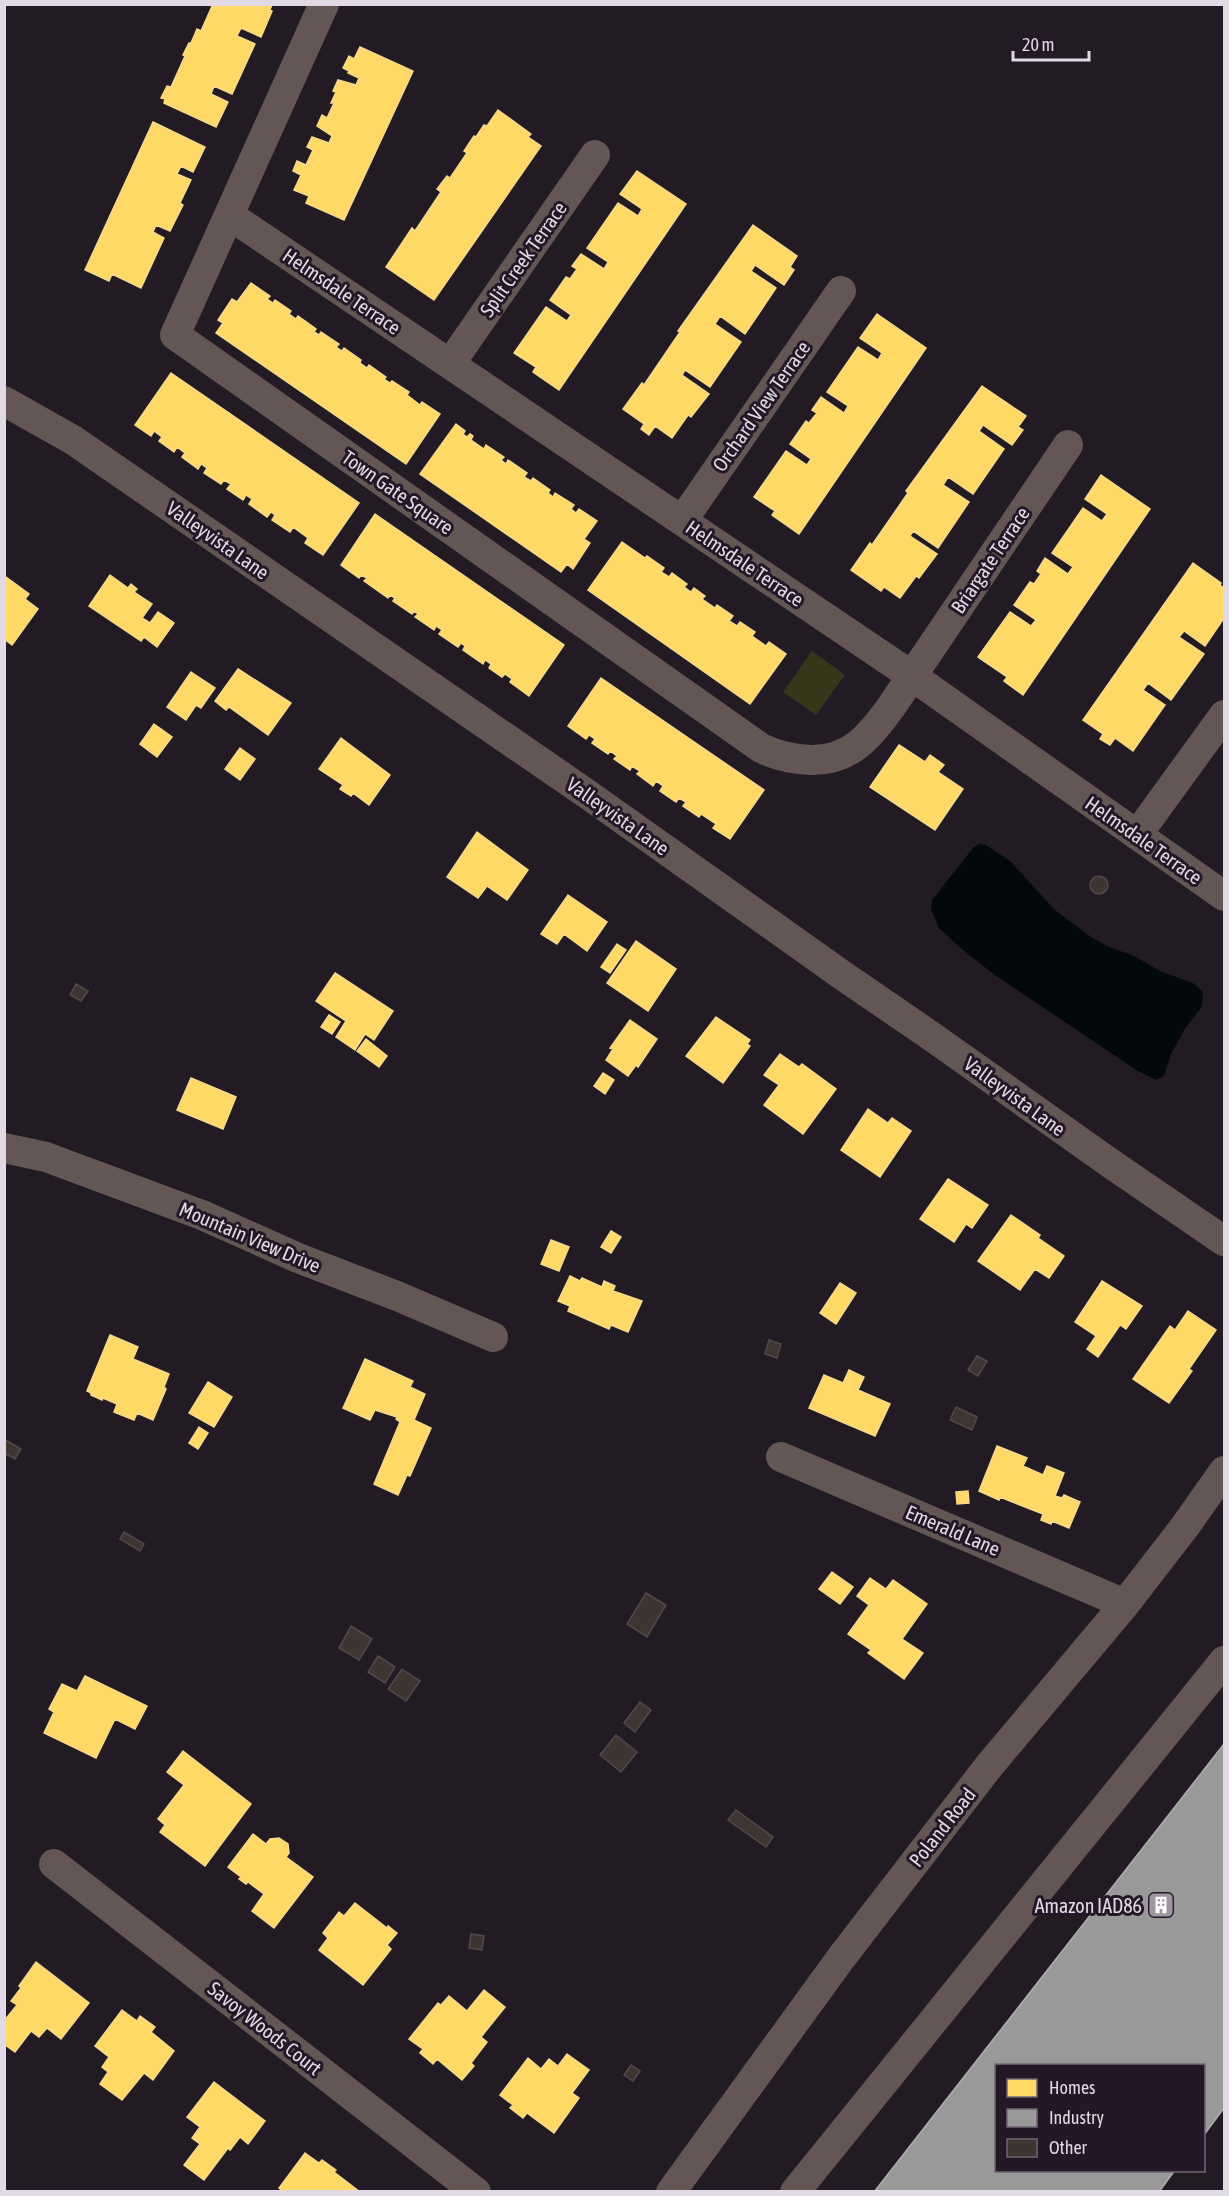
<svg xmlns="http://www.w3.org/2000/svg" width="1229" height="2196" font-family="'Asap Condensed',sans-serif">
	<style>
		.green { fill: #35361a }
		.water { fill: #03090b }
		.homes { fill: #ffd966; stroke: #f6d98c; stroke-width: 1.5 }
		.industry { fill: #999; stroke: #afacb0; stroke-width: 1.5 }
		.building { fill: #3d3532; stroke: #50494c; stroke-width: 1.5 }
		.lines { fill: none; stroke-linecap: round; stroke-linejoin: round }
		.minor { stroke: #635654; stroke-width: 30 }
		.labels { text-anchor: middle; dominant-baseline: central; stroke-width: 6; stroke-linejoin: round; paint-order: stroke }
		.street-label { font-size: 20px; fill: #e1d9e4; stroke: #241728 }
		.poi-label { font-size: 20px; fill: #e1d9e4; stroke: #241728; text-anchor: end }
	</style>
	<rect width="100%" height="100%" fill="#221b24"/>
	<path class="green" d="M812 651 845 675 816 715 783 692Z"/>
	<path class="water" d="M979 844 986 845 1010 861 1055 910 1091 937 1109 947 1134 956 1160 971 1195 984 1202 991 1203 998 1201 1008 1186 1027 1171 1054 1164 1076 1156 1080 1136 1070 995 975 964 951 939 928 931 909 932 900 973 848Z"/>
	<path class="homes" d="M213 4H272L270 10 272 11 261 37 241 28 237 36 255 44 232 94 214 86 211 94 228 102 216 127 164 103 165 99 161 98 167 86 171 87 185 56 183 55 189 43H191L197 29 201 31Z
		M360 47 413 71 344 220 306 203 309 196 294 190 301 175 293 171 297 161 306 165 313 150 307 147 312 137 329 143 332 136 317 126 322 115 327 118 334 103H331L336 92 333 91 338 80 356 85 359 78 348 73 349 71 343 68 349 56 354 59Z
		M498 110 531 134 528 137 541 146 434 300 386 267 412 228 415 231 441 192 437 189 447 176 450 178 467 153 464 151 474 136 476 137 484 125 487 126Z
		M153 122 205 147 193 172 181 166 177 174 191 180 180 203 183 205 170 231 156 225 153 232 164 238 141 288 112 274 109 281 85 270Z
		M637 171 686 204 559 390 533 372 536 367 514 353 546 307 567 321 571 315 550 300 566 277 570 279 577 269 572 266 581 254 604 269 608 262 587 248 618 203 638 216 642 209 620 194Z
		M753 225 797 256 790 267 794 270 784 285 755 265 751 271 776 288 745 334 720 316 715 324 741 342 710 387 685 370 682 375 709 394 691 417 688 415 672 438 655 426 649 435 641 429 644 424 623 409 642 383 644 385 680 332 678 331Z
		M251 283 270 296 267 299 273 303 275 300 291 311 289 314 296 319 298 316 316 329 314 332 319 335 321 332 339 344 336 347 342 351 344 348 361 360 360 363 367 368 369 365 386 377 384 379 390 383 392 381 409 392 407 395 420 405 422 402 440 414 406 464 216 333 223 323 218 320 232 299 237 302Z
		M877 314 926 348 799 534 772 515 775 511 754 497 786 451 807 465 811 459 790 444 806 421 809 423 817 413 812 410 821 397 844 413 848 406 827 392 858 347 878 360 882 353 860 338Z
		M171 373 359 503 323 555 305 543 308 538 293 527 290 532 272 520 275 515 271 512 267 517 249 504 252 499 246 495 243 500 227 489 231 484 224 480 221 484 204 473 207 468 201 464 198 469 182 457 185 453 177 447 174 452 159 441 162 437 154 431 151 436 135 425Z
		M982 386 1026 416 1018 427 1023 430 1012 445 983 425 979 431 1004 449 973 494 948 477 943 485 969 502 938 548 913 531 910 536 937 554 919 578 916 576 900 598 884 587 881 591 851 570 870 543 872 545 908 493 906 491Z
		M456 424 465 431 463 434 467 437 470 434 473 436 471 440 484 449 486 445 504 457 501 460 506 464 508 460 527 473 524 477 531 481 533 478 550 490 548 493 553 497 555 493 574 505 571 509 576 513 579 509 597 521 584 539 590 543 573 569 567 564 561 572 420 474Z
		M1101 475 1150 509 1023 695 1004 681 1007 677 978 657 1010 612 1031 626 1036 620 1014 605 1030 582 1034 584 1041 574 1037 571 1045 558 1068 574 1073 567 1052 553 1083 508 1102 521 1107 514 1085 499Z
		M375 514 564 645 529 696 510 682 512 679 505 674 502 677 489 668 491 664 485 660 483 664 463 650 465 646 461 643 458 647 439 634 442 630 436 626 434 630 415 617 418 614 414 611 412 614 393 601 395 598 390 595 388 598 364 581 367 578 361 575 359 578 341 565Z
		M622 542 645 558 647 556 664 568 661 572 669 577 672 573 687 584 684 587 691 592 694 588 705 596 702 599 715 608 717 605 733 616 729 621 737 626 740 622 755 632 752 636 766 646 769 642 786 654 750 704 588 590Z
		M1193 563 1221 583 1220 585 1224 588V618L1205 646 1184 631 1179 637 1204 654 1171 700 1148 683 1143 690 1165 705 1133 751 1115 738 1110 745 1100 739 1103 734 1083 720Z
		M110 575 128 588 131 584 137 589 134 592 152 604 142 618 150 623 158 612 174 623 157 647 144 637 141 641 89 606Z
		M6 577 29 594 25 599 38 609 12 645 4 639Z
		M238 669 291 703 268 735 229 707 226 710 215 701Z
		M191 672 215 688 201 708 196 705 186 720 167 707Z
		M601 678 764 790 730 839 713 828 716 824 701 814 699 817 683 806 686 802 679 798 676 802 660 791 663 786 656 781 653 786 637 774 640 771 632 766 630 770 614 759 617 756 610 751 608 754 592 743 595 739 589 735 586 739 568 726Z
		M154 724 172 737 157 757 140 744Z
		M341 738 390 775 369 805 353 793 351 796 340 789 343 785 319 769Z
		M899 745 925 762 930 755 944 765 938 772 963 789 935 830 870 787Z
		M240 748 255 759 240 780 225 769Z
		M477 832 528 870 507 900 487 886 478 898 447 877Z
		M568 895 607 922 587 951 564 934 557 944 541 934Z
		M636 941 676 969 648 1011 607 983Z
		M617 944 626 950 610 973 601 967Z
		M335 973 393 1011 374 1040 365 1034 355 1050 336 1037 346 1021 316 1001Z
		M329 1015 340 1022 332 1034 321 1027Z
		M716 1017 750 1040 747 1044 750 1046 723 1083 686 1056Z
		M630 1020 657 1039 638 1067 636 1065 628 1076 606 1060 613 1049 610 1048Z
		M366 1039 387 1056 379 1067 357 1051Z
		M780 1054 799 1067 802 1064 836 1089 803 1134 764 1105 779 1085 764 1075Z
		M603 1073 614 1080 605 1094 594 1086Z
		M191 1078 236 1097 223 1129 177 1110Z
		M868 1109 888 1123 892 1118 911 1131 880 1177 841 1150Z
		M948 1179 988 1205 972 1228 966 1224 954 1242 920 1219Z
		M1011 1215 1040 1235 1038 1238 1064 1256 1049 1278 1035 1269 1020 1290 978 1261Z
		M611 1231 621 1237 611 1253 601 1247Z
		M551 1240 569 1247 559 1271 541 1264Z
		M570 1276 580 1281 582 1278 602 1287 604 1281 615 1286 613 1291 642 1301 628 1332 611 1325 609 1329 568 1311 570 1306 558 1301Z
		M1102 1281 1142 1306 1126 1329 1120 1325 1098 1357 1087 1349 1096 1336 1075 1322Z
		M840 1283 856 1293 836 1324 820 1313Z
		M1188 1311 1216 1330 1189 1369 1192 1371 1169 1403 1133 1379 1170 1326 1175 1330Z
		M110 1335 138 1347 133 1359 169 1374 164 1387 166 1389 153 1420 137 1413 134 1420 114 1412 117 1404 103 1398 102 1400 91 1395V1393L87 1391Z
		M365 1359 413 1381 410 1387 425 1394 414 1420 431 1428 410 1476 407 1475 398 1495 374 1484 400 1422 396 1419 397 1417 375 1410 370 1420 343 1408Z
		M849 1370 864 1377 858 1390 890 1404 875 1436 809 1408 824 1375 843 1383Z
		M208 1382 232 1397 214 1427 189 1413Z
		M199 1427 208 1433 198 1449 189 1443Z
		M997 1446 1027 1458 1023 1466 1043 1475 1047 1466 1064 1473 1055 1496 1062 1498 1064 1495 1080 1502 1069 1528 1052 1521 1051 1524 1041 1520 1043 1514 1000 1497 999 1500 979 1491Z
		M968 1491 969 1503 957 1504 956 1492Z
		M832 1572 853 1587 840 1604 819 1589Z
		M870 1578 886 1589 893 1580 927 1604 902 1639 923 1653 904 1679 868 1653 871 1650 848 1634 869 1605 857 1596Z
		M85 1676 147 1706 135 1729 115 1719 96 1758 44 1733 54 1712 49 1709 62 1684 77 1691Z
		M183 1751 251 1804 205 1866 160 1832 165 1825 158 1819 184 1785 167 1772Z
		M253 1834 266 1844 270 1839 279 1838 288 1844 289 1853 286 1857 313 1877 274 1928 252 1911 264 1894 248 1882 246 1884 239 1879 241 1877 228 1867Z
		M355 1903 387 1928 388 1926 397 1933 387 1945 391 1949 363 1985 319 1950 328 1938 323 1933 339 1912 344 1916Z
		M36 1962 89 2003 61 2039 47 2028 39 2037 31 2031 15 2052 4 2044V2021L17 2005 11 2001 21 1988 19 1986Z
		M484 1990 505 2007 481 2037 487 2042 471 2063 474 2066 462 2080 437 2059 433 2064 420 2053 423 2049 409 2039 438 2003 441 2005 449 1996 467 2011Z
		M122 2010 137 2021 140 2016 155 2027 151 2032 174 2051 153 2080 144 2073 122 2100 100 2084 108 2072 102 2067 109 2057 95 2046Z
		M567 2054 589 2070 572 2093 579 2098 554 2133 527 2113 523 2118 510 2108 513 2105 500 2095 528 2058 541 2069 549 2059 558 2066Z
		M214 2082 265 2121 248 2144 240 2137 230 2150 228 2148 204 2180 184 2165 200 2144 192 2138 200 2127 187 2117Z
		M305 2153 319 2163 322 2160 336 2170 334 2172 360 2192H284L279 2188Z"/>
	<path class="industry" d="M1224 1744V2108L1204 2135V2066H996V2170H1175L1159 2192H874Z"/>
	<path class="building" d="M1090 885a9 9 0 1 1 18 0a9 9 0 1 1-18 0Z
		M76 984 88 991 81 1001 70 995Z
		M769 1340 781 1344 777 1358 765 1354Z
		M977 1356 987 1361 978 1376 968 1370Z
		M956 1407 977 1417 972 1430 950 1420Z
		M4 1439 21 1449 15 1459 4 1453Z
		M124 1532 144 1544 140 1551 120 1539Z
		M646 1593 666 1605 647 1637 627 1624Z
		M351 1626 372 1639 359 1660 339 1648Z
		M378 1656 395 1667 385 1683 368 1672Z
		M402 1669 420 1681 406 1701 388 1689Z
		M640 1702 651 1710 635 1732 624 1723Z
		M616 1735 637 1752 621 1772 600 1755Z
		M736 1810 773 1837 766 1847 728 1820Z
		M471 1934 484 1936 482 1950 469 1948Z
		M631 2065 640 2071 633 2081 624 2075Z"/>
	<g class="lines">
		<path class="minor" d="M324 4 175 335 761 748C777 756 791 759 810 760 850 761 869 737 891 707L1068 445
			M229 215 912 676 1224 896
			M450 364 595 155
			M4 401 73 440 590 796 842 975 931 1036 1110 1163 1224 1241
			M682 521 841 291
			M1137 835 1224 715
			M4 1148 46 1157 202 1215 298 1258 397 1296 493 1337
			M781 1457 1125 1604
			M54 1864 476 2192
			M671 2192 841 1958 989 1766 1125 1604 1186 1525 1224 1471
			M795 2192 1224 1661"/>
	</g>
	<defs>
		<symbol id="building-square" viewBox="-11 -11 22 22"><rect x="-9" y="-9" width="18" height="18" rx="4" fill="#9e96a1" stroke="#241728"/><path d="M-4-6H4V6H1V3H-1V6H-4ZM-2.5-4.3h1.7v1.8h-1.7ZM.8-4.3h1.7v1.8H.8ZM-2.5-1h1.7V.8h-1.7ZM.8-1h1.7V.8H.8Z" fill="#fff"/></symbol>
	</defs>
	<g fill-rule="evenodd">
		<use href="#building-square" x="1146" y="1890" width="30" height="30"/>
	</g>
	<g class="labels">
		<g class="street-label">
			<text transform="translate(523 259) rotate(-55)">Split Creek Terrace</text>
			<text transform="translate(342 291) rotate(34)">Helmsdale Terrace</text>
			<text transform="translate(761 406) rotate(-55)">Orchard View Terrace</text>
			<text transform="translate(398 492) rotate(35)">Town Gate Square</text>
			<text transform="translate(218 540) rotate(35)">Valleyvista Lane</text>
			<text transform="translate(990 560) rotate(-56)">Briargate Terrace</text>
			<text transform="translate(745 563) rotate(34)">Helmsdale Terrace</text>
			<text transform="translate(618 816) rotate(35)">Valleyvista Lane</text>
			<text transform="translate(1144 840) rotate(35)">Helmsdale Terrace</text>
			<text transform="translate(1015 1096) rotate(36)">Valleyvista Lane</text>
			<text transform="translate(250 1237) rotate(23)">Mountain View Drive</text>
			<text transform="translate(953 1530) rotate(23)">Emerald Lane</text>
			<text transform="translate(942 1827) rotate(-52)">Poland Road</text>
			<text transform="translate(265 2028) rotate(38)">Savoy Woods Court</text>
		</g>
		<g class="poi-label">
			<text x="1142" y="1905">Amazon IAD86</text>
		</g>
	</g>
	<rect width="1229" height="2196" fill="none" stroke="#e1d9e4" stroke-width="12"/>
	<rect x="995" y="2064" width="210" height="108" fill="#241728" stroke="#706573" stroke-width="1.5"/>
	<rect x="1007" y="2079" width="30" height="18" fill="#ffd966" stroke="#706573" stroke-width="1.5"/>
	<text x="1049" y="2094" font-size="18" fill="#e1d9e4">Homes</text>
	<rect x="1007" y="2109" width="30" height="18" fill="#999999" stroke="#706573" stroke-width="1.5"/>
	<text x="1049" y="2124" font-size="18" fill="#e1d9e4">Industry</text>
	<rect x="1007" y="2139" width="30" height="18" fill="#3d3532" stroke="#706573" stroke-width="1.5"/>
	<text x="1049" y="2154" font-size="18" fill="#e1d9e4">Other</text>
	<path d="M1013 51v9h76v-9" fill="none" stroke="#e1d9e4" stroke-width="3"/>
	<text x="1022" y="51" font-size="18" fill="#e1d9e4" stroke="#241728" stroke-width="4.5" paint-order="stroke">20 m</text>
</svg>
